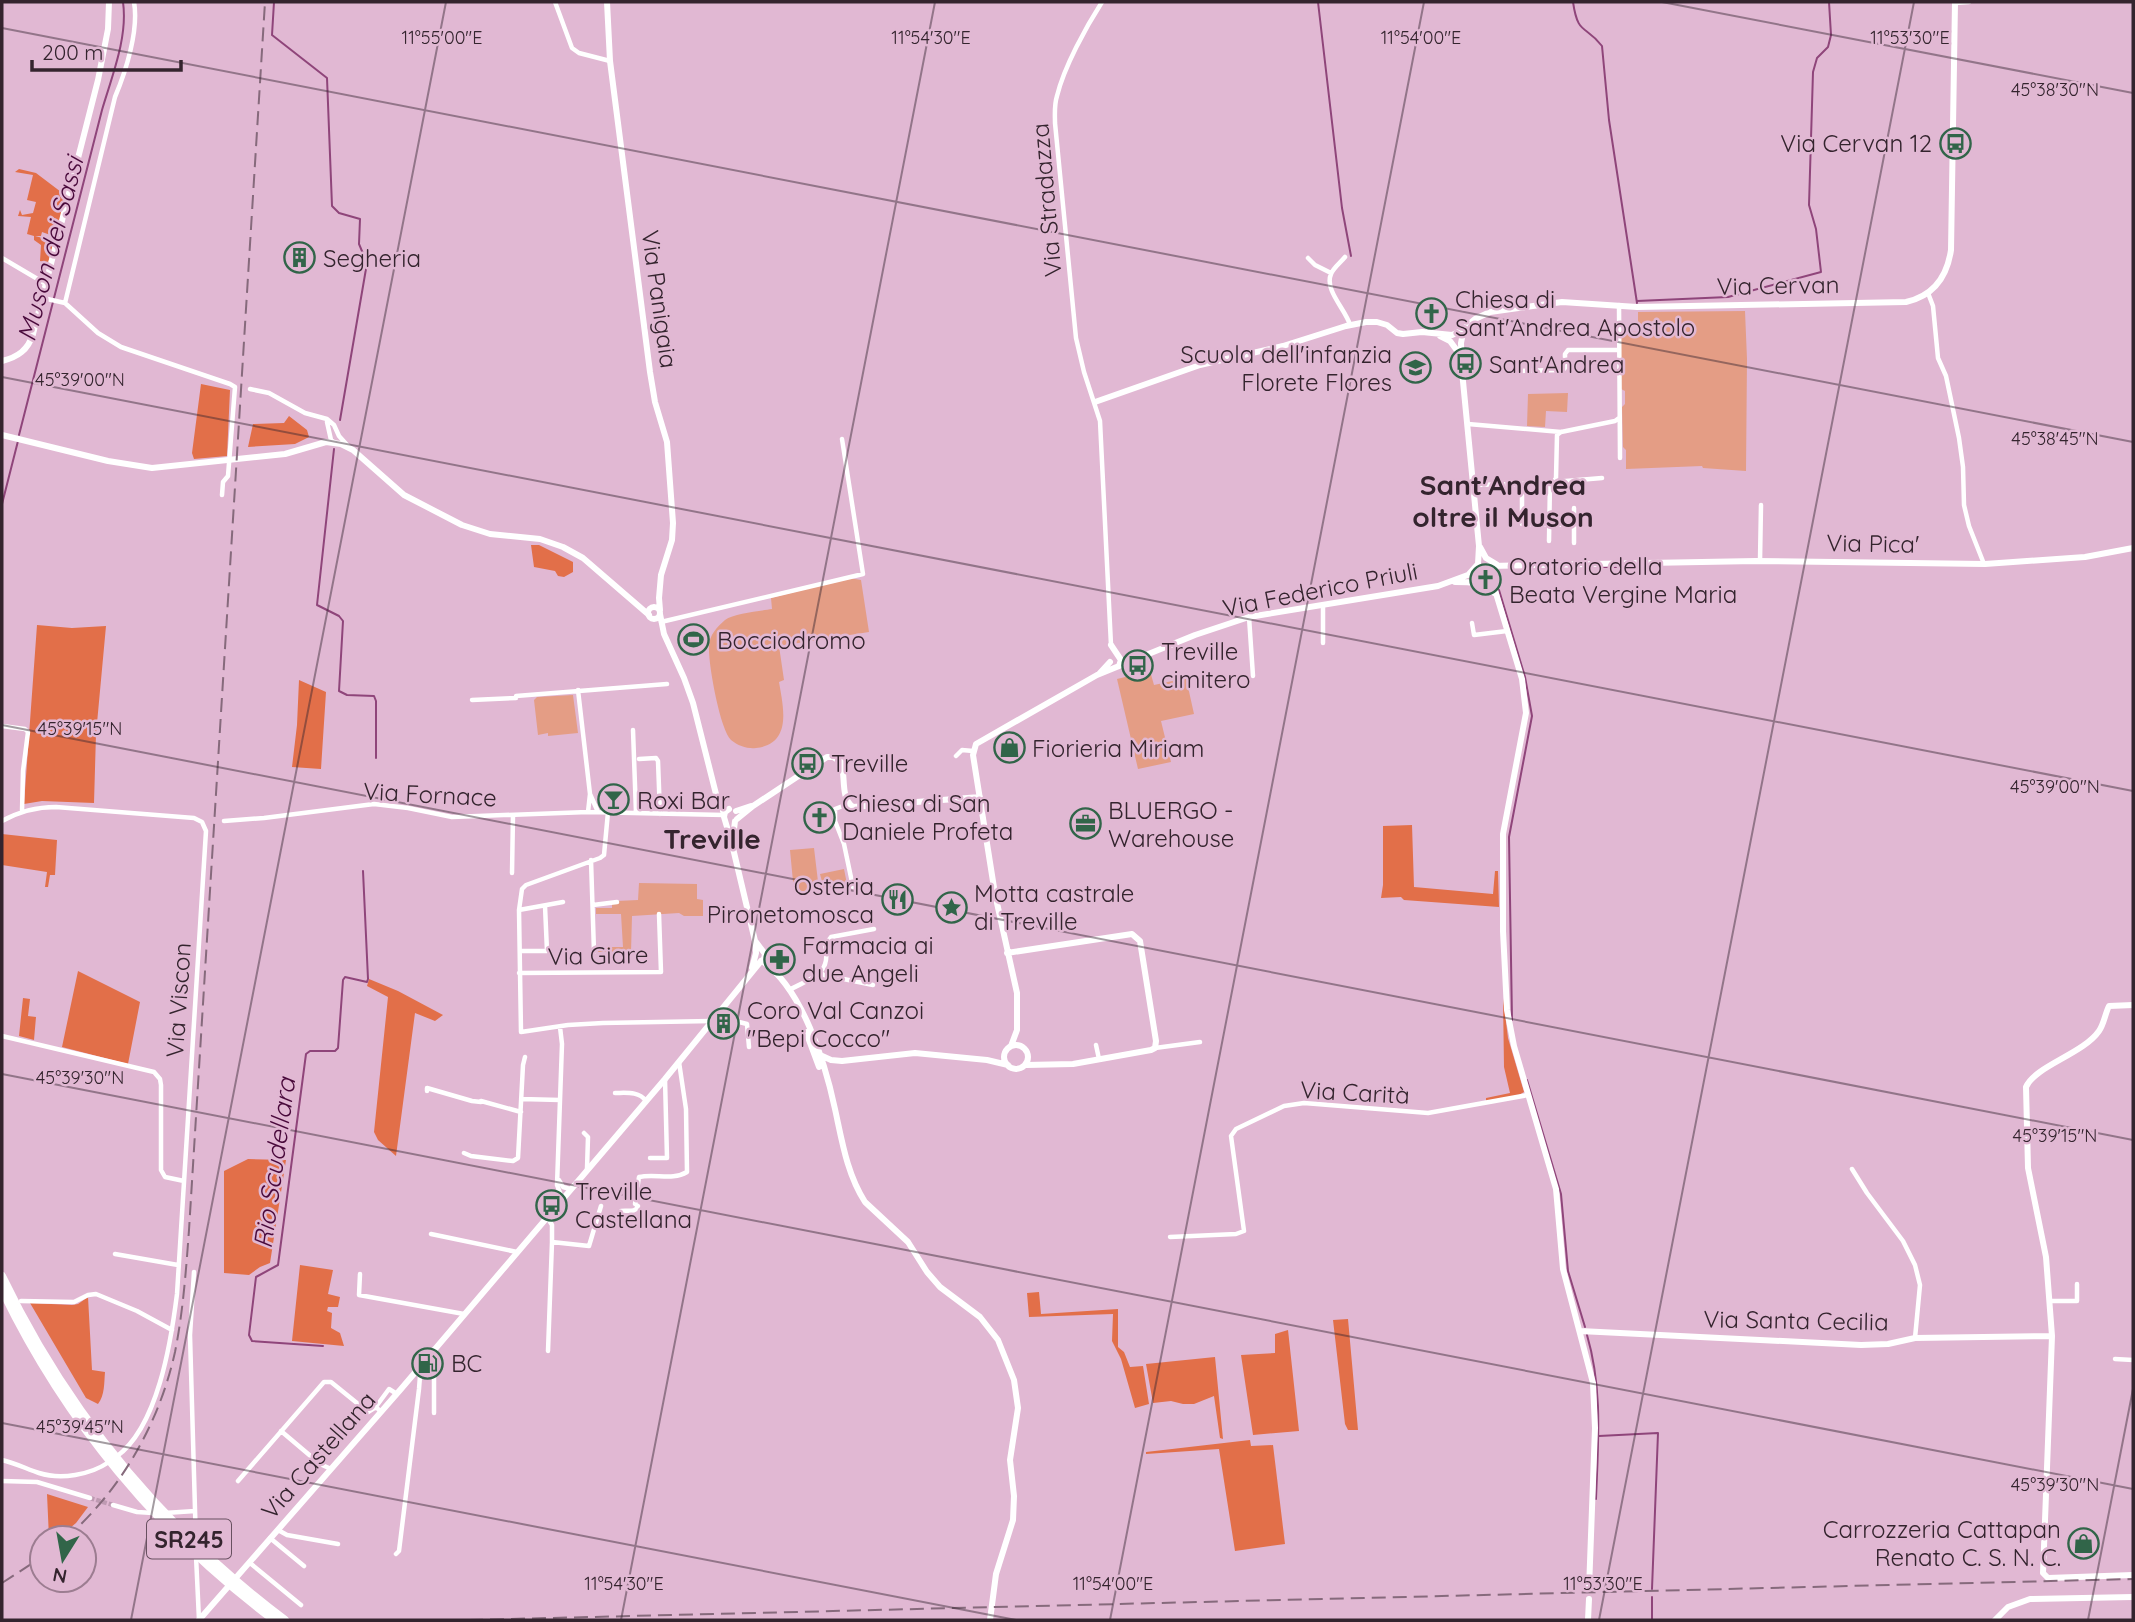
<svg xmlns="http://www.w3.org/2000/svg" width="2135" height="1622" font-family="Quicksand,sans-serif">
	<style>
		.green { fill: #e49d85 }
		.forest { fill: #e26f49 }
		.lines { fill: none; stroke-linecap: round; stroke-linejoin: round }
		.stream { stroke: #8f457a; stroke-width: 2 }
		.street-tunnel { stroke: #be9ab2; stroke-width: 4.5; stroke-dasharray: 4.5 2; stroke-linecap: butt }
		.street { stroke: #fff; stroke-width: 4.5 }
		.secondary { stroke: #fff; stroke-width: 6 }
		.highway { stroke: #fff; stroke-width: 8 }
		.rail { stroke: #866a7c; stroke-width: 2; stroke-dasharray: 14 7; stroke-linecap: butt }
		.ticks { fill: none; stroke: #34242e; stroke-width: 2; stroke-opacity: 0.45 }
		.labels { text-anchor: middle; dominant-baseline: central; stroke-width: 5; stroke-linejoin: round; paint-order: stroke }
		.shield { fill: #e1b8d3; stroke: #685060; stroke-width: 2 }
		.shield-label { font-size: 23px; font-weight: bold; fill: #34242e }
		.poi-label { font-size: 24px; fill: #34242e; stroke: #e1b8d3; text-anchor: start }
		.street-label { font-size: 24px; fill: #34242e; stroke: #e1b8d3 }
		.water-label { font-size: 26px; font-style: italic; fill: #49093b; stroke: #e1b8d3 }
		.quarter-label { font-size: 28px; font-weight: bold; fill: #34242e; stroke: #e1b8d3 }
		.ticks-label { font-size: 18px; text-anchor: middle; fill: #34242e; stroke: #e1b8d3; stroke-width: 5; stroke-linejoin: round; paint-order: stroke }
	</style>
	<rect width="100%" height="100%" fill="#e1b8d3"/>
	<path class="green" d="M1745 311 1747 359 1746 471 1703 468 1702 466 1626 469V450L1623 447 1622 407 1625 404V391L1621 389V331L1638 332V312Z
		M1568 393 1567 412 1546 411 1545 427 1527 426 1528 394Z
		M849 578 861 580 869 632 779 646 784 680 779 682C783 706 793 744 756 748 748 749 738 746 731 740 720 730 708 663 709 647 709 635 717 627 725 620 734 613 760 611 772 609L771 598Z
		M700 626 704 652 688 654 684 629Z
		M1150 671 1154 685 1186 678 1194 714 1161 721 1171 762 1138 769 1117 679Z
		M573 695 578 733 548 736V733L538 735 534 700 537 697Z
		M814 848 819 890 794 892 790 850Z
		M844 869 847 884 824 889 820 874Z
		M639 883 697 884V899L703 900V916H684L679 913 632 916 631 952H598V947H623L621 914H596V908H612V904L617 901 638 900Z"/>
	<path class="forest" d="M19 169 36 173 65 195 56 237 42 232 41 236H35L54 241 48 263 40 261 41 245 34 240V236L27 234 31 217 18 216 20 210 22 215 33 213 36 202 27 200 33 175 15 172Z
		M201 384 230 390 227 456 194 459 192 453Z
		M289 416 307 430 309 437 295 444 248 447 253 424 284 423Z
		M531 545H539L573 562V572L564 577 558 576 555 571 534 567Z
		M37 625 72 628 106 626 96 734 94 803 42 801 24 804Z
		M299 680 326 692 321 769 292 767 297 725Z
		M1412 825 1414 887 1493 894 1495 871H1498L1499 907 1404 900 1401 897 1381 898 1383 885V826Z
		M2 834 57 840 55 875H50L48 887H45L47 872 2 865Z
		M78 971 140 1002 128 1064 62 1047Z
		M369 979 398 991 443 1015 435 1021 415 1013 396 1156 378 1140 374 1132 388 997 367 986Z
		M23 998 30 999 28 1016 36 1017 34 1040 19 1036Z
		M1503 998 1508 1038 1524 1092 1519 1095 1486 1101V1098L1510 1093 1504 1067Z
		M248 1159 286 1160 270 1263 260 1267 249 1275 224 1273V1171Z
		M300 1265 333 1270 328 1294 340 1297 338 1307H328L327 1311 332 1313 331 1328 340 1333 344 1346 292 1341Z
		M1039 1292 1041 1314 1118 1309V1347L1124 1352 1130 1367 1143 1366 1149 1404 1135 1408 1121 1359 1112 1341 1113 1314 1029 1317 1027 1293Z
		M88 1297 92 1370 105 1372C104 1383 105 1395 98 1404L86 1398 30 1303 72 1305 78 1304Z
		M1348 1319 1358 1430H1348L1345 1424 1333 1320Z
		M1288 1330 1299 1431 1253 1435 1241 1355 1275 1353V1334Z
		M1215 1357 1223 1439 1220 1438 1214 1396 1194 1404H1183L1171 1401 1153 1403 1146 1364Z
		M1250 1440 1251 1446 1273 1445 1285 1544 1235 1551 1219 1449 1146 1454V1452Z
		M47 1494 88 1507 76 1523 58 1538H49Z"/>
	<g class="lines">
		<path class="stream" d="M274 2 272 35 327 78 332 206 339 213 360 219 359 244 367 263 340 420
			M1318 2 1342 208 1351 256
			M1573 2C1578 36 1585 24 1602 46L1609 120 1637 303
			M1637 301 1728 297 1821 272 1816 229 1809 205 1813 72 1817 58 1828 47 1831 35 1829 2
			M19 435 102 110C112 76 128 37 123 2
			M334 449 317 605 339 616 343 621 339 691 347 695 374 696 376 701V758
			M2 504 18 441
			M1601 567H1616
			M1499 590 1525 677 1532 716 1509 837 1512 1020
			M1527 1080 1561 1194 1568 1271 1585 1327
			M1587 1335C1603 1389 1598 1444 1596 1499
			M323 1346 252 1341 249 1335 256 1277 278 1265 306 1054 310 1051H335L338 1048 343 980 345 977 367 982 368 979 363 871
			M1599 1436 1658 1433 1652 1589
			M1652 1620V1597"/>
		<path class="street-tunnel" d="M90 1498 113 1505"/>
		<path class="street" d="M555 2 572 48 579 53 610 61
			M1102 2C1086 27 1064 67 1057 96 1054 105 1055 115 1055 123L1076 338 1084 372 1100 421 1111 645
			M1955 3 1969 2
			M1345 257C1341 262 1333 268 1331 274 1324 290 1346 310 1350 325
			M2 258 46 284
			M1308 258 1315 265 1331 273
			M1928 293 1933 306 1938 358 1946 376 1959 438 1963 467 1964 505 1969 526 1984 564
			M43 298 65 303 98 333 121 347 230 384 235 387 228 476 223 482 222 495
			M65 303 115 97C126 71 139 30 134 2
			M1619 305 1620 458
			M1517 371 1563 370 1565 368V354L1568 350H1618
			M250 389 269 393 305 413 327 419 334 425 339 436 348 446
			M327 422 331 440 334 442
			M1468 424 1561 432 1615 421 1619 418
			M1554 482 1602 478
			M1522 484V524L1574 525
			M1473 485 1553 483 1556 478 1557 435 1561 432
			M1549 541 1550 483
			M1574 543V508
			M1760 561 1761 505
			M1323 605V643
			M1249 617 1253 676
			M661 622 863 574 842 439
			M1472 623 1474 635 1507 631
			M578 690 590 794 598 812
			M472 700 516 698V696L667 684
			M2 726 25 729 28 732 23 771 22 811
			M633 730 636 813
			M956 756 962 750 973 751
			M639 759 656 758 658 761 660 814
			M848 804 835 809V821L844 844 853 887
			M588 812 590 794
			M608 812 604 855 600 858 526 885 522 889 519 910 521 1032 568 1025 603 1023 711 1021
			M2 821C20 811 36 807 56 807L194 818 202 822 206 831 177 1294C171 1342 158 1427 116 1457
			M224 821 264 818 374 804 408 808 452 817 588 812 724 815
			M591 860 594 952
			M512 873 513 815
			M593 905 617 902
			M519 910 563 902
			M520 951H547L545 906
			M519 973 661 972 659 914
			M821 973 824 975 873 985
			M789 990C811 978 832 975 825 945L831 937 874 929
			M716 1016 747 1024 749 1047
			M560 1027 562 1044 557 1185 562 1198
			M2 1036 154 1072 160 1079 161 1085V1170L165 1177 184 1181
			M1096 1045 1099 1059
			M1155 1048 1200 1042
			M427 1091V1088L472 1101 481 1102
			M615 1093C626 1093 639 1091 646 1101
			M521 1099 560 1100
			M481 1101 521 1112
			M584 1133 588 1137 587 1169
			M464 1153 471 1156 513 1161 518 1158 523 1065 525 1057
			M650 1158H667L665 1079
			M1852 1169 1867 1193 1903 1241 1915 1265 1920 1285 1915 1338
			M559 1180 563 1187 570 1189
			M547 1217 552 1225V1242L548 1351
			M620 1222 621 1211C627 1210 636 1213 638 1206L635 1204 639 1177C655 1173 672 1181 687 1172L686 1109 679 1062
			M431 1234 517 1252
			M1170 1237 1236 1234 1244 1231 1231 1136 1236 1129 1284 1106 1304 1103 1428 1113 1528 1095
			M552 1242 589 1246 601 1206
			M115 1254 178 1265
			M194 1272 190 1335 196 1544
			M360 1274 359 1295 464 1314
			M21 1301 74 1302 88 1295 96 1294 137 1311 172 1330
			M2050 1301H2077V1284
			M429 1355 434 1360V1413
			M2115 1359 2133 1360
			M375 1408 389 1389 397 1394
			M281 1431 320 1464 331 1469
			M2 1460C15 1463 27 1469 39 1473 61 1480 90 1475 109 1462
			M2 1481 37 1482 90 1498
			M238 1481 324 1382H331L368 1412 376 1407 381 1412
			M113 1505 137 1512 153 1513
			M165 1513 195 1511
			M278 1530 287 1535 338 1544
			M270 1538 304 1566
			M396 1554 399 1551 419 1389 420 1376 416 1371
			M196 1556 199 1620
			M250 1563 301 1605"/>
		<path class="secondary" d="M607 2 610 61 650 372 655 402 667 442 673 523 672 540 661 575 659 598 660 610
			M1464 328 1461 343 1462 371 1479 546 1478 564 1469 574
			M1440 336 1450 341 1461 356
			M2 361C18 357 28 350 33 334L98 80 108 29 109 2
			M1095 402 1200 365 1283 346 1346 326 1366 322H1377L1387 325 1397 333 1403 334 1422 332 1452 335 1461 331 1475 319 1490 312 1562 302 1637 307 1906 302C1933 296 1947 277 1951 250L1955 2
			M2 435 108 461 152 468 285 454 326 442 341 444 353 450 404 495 462 525 490 534 540 539 563 547 583 558 649 615
			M1480 547 1486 558 1496 564
			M1489 566 1756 561 1985 564 2085 557 2133 548
			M1488 567 1522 679 1526 713 1503 834V931L1507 1010 1514 1046 1556 1189 1563 1269 1593 1383 1595 1428 1589 1589
			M1455 582C1470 582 1483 582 1494 593
			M648 613a6 6 0 1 1 12 0a6 6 0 1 1-12 0Z
			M660 614 664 634 684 678 693 703 717 798 724 813
			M1111 645 1121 660 1119 666
			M1099 674 1110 662
			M729 809 725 812 724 817 732 844 755 941 756 953 752 968
			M736 811 751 806
			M737 819 753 806 827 757H833L841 762C846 776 840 798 853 807L980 797
			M733 838 735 821
			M756 942 765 954 764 959 761 961
			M1007 953 1132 934 1140 941 1156 1041 1155 1048 1151 1050 1073 1064 1026 1065
			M762 961C802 988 825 1062 835 1109 842 1141 847 1174 865 1202L908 1242 927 1272 940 1287 980 1317 998 1340 1014 1380 1018 1408 1010 1460 1014 1496 1013 1520 996 1574 990 1620
			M2133 1005 2109 1006C2105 1014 2104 1024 2099 1031 2083 1054 2035 1066 2026 1087L2028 1168 2046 1257 2052 1336 2043 1573 2048 1578 2133 1575
			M806 1032 819 1067
			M1004 1057a12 12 0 1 1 24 0a12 12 0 1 1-24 0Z
			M1011 1046 1017 1030V993L995 894 973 755 976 744 1097 675 1195 635 1249 617 1438 586 1484 569
			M820 1055 831 1060 842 1061 915 1053 987 1060 1008 1065
			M1580 1331 1861 1345 1888 1344 1915 1338 2052 1336
			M199 1620 401 1389 665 1079 761 961
			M1588 1620 1589 1599
			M1995 1620 2008 1607 2030 1599 2133 1597"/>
		<path class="highway" d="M2 1276C68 1414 163 1528 285 1620
			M2 1290C65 1421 158 1533 274 1620"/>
		<path class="rail" d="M66 1538C121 1490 159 1424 175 1352 183 1312 186 1271 189 1230L265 2
			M2 1583 42 1557
			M469 1620 2133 1579"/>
	</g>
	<path class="ticks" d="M1662 2 2133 93M2 28 2133 442M2 377 2133 791M2 725 2133 1140M2 1074 2133 1489M2 1423 1016 1620M131 1620 446 2M621 1620 935 2M1110 1620 1424 2M1599 1620 1914 2M2088 1620 2133 1389"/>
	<defs>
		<symbol id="bus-ring" viewBox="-11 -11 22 22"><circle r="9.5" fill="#e1b8d3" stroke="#316549" stroke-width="1.5"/><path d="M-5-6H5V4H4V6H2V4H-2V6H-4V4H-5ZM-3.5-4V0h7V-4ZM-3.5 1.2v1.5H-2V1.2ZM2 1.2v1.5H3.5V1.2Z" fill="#316549"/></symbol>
		<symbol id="building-ring" viewBox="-11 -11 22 22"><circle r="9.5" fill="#e1b8d3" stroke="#316549" stroke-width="1.5"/><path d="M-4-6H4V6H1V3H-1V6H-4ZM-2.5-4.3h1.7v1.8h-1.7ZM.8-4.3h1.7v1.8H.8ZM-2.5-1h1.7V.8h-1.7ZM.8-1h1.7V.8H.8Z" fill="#316549"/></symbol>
		<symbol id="church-ring" viewBox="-11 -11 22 22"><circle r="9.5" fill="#e1b8d3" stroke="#316549" stroke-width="1.5"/><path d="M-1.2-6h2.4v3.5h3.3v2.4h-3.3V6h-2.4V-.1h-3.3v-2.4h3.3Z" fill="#316549"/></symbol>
		<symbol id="school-ring" viewBox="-11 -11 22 22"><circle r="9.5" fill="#e1b8d3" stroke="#316549" stroke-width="1.5"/><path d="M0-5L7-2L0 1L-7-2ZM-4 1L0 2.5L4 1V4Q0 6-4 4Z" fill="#316549"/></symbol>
		<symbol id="stadium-ring" viewBox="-11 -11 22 22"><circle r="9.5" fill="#e1b8d3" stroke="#316549" stroke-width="1.5"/><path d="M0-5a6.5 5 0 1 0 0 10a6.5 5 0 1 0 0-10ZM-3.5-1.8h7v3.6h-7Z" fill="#316549"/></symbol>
		<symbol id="shop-ring" viewBox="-11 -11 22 22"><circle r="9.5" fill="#e1b8d3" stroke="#316549" stroke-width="1.5"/><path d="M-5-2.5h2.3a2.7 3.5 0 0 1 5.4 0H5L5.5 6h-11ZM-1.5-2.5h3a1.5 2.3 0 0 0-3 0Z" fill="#316549"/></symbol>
		<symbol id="bar-ring" viewBox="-11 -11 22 22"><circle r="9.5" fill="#e1b8d3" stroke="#316549" stroke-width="1.5"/><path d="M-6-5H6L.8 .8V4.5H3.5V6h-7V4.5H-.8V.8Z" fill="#316549"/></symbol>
		<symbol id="office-ring" viewBox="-11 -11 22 22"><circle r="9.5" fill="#e1b8d3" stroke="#316549" stroke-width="1.5"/><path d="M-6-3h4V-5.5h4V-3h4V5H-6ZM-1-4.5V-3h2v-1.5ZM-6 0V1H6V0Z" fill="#316549"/></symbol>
		<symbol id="restaurant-ring" viewBox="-11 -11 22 22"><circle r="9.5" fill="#e1b8d3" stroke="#316549" stroke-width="1.5"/><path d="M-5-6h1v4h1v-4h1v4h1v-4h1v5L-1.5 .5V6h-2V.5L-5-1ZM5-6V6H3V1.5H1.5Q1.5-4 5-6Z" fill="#316549"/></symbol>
		<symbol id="sight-ring" viewBox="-11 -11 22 22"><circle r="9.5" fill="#e1b8d3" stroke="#316549" stroke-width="1.5"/><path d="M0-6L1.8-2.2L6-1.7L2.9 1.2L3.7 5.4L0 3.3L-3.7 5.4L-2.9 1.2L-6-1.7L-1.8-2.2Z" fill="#316549"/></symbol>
		<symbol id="pharmacy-ring" viewBox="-11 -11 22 22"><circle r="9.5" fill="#e1b8d3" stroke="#316549" stroke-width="1.5"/><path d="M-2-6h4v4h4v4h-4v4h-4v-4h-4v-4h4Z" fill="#316549"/></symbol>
		<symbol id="fuel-ring" viewBox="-11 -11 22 22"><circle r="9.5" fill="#e1b8d3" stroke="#316549" stroke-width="1.5"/><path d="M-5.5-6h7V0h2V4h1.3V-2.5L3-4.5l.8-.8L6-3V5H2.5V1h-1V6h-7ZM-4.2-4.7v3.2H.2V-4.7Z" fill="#316549"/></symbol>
	</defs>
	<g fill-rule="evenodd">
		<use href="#bus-ring" x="1938" y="126" width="35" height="35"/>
		<use href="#building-ring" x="282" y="240" width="35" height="35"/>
		<use href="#church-ring" x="1414" y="296" width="35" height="35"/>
		<use href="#bus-ring" x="1448" y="346" width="35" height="35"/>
		<use href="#school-ring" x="1398" y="350" width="35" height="35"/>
		<use href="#church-ring" x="1468" y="562" width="35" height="35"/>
		<use href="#stadium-ring" x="676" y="622" width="35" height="35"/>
		<use href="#bus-ring" x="1120" y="648" width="35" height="35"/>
		<use href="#shop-ring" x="992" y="730" width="35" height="35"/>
		<use href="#bus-ring" x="790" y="746" width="35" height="35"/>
		<use href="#bar-ring" x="596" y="782" width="35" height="35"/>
		<use href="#church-ring" x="802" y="800" width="35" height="35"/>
		<use href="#office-ring" x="1068" y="806" width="35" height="35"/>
		<use href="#restaurant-ring" x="880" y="882" width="35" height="35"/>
		<use href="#sight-ring" x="934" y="890" width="35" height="35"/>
		<use href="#pharmacy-ring" x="762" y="942" width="35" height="35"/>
		<use href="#building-ring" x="706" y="1006" width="35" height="35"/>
		<use href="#bus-ring" x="534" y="1188" width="35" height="35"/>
		<use href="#fuel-ring" x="410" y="1346" width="35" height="35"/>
		<use href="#shop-ring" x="2066" y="1526" width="35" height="35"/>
	</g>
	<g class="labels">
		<rect class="shield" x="147" y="1519.5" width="84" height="39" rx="5"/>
		<g class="shield-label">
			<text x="189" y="1539">SR245</text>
		</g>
		<g class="poi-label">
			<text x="1932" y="143" text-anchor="end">Via Cervan 12</text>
			<text x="323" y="258">Segheria</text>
			<text x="1455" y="299">Chiesa di<tspan x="1455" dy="28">Sant'Andrea Apostolo</tspan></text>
			<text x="1392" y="354" text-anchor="end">Scuola dell'infanzia<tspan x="1392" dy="28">Florete Flores</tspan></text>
			<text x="1489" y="364">Sant'Andrea</text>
			<text x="1509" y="566">Oratorio della<tspan x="1509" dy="28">Beata Vergine Maria</tspan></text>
			<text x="717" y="640">Bocciodromo</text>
			<text x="1161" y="651">Treville<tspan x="1161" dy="28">cimitero</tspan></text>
			<text x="1032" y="748">Fiorieria Miriam</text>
			<text x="831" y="763">Treville</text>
			<text x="637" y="800">Roxi Bar</text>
			<text x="842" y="803">Chiesa di San<tspan x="842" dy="28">Daniele Profeta</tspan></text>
			<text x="1108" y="810">BLUERGO -<tspan x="1108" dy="28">Warehouse</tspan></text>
			<text x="874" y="886" text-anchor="end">Osteria<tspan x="874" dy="28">Pironetomosca</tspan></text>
			<text x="974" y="893">Motta castrale<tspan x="974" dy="28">di Treville</tspan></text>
			<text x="802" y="945">Farmacia ai<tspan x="802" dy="28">due Angeli</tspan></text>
			<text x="747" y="1010">Coro Val Canzoi<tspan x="747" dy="28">"Bepi Cocco"</tspan></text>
			<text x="575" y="1191">Treville<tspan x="575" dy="28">Castellana</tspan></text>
			<text x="451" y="1363">BC</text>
			<text x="2061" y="1529" text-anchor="end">Carrozzeria Cattapan<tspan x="2061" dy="28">Renato C. S. N. C.</tspan></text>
		</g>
		<g class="street-label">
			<text transform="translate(1046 200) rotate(-95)">Via Stradazza</text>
			<text transform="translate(1778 285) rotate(-1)">Via Cervan</text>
			<text transform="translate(660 299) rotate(82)">Via Panigaia</text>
			<text transform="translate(1873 543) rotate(1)">Via Pica'</text>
			<text transform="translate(1320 589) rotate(-11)">Via Federico Priuli</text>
			<text transform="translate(430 794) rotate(3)">Via Fornace</text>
			<text transform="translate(598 955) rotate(-1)">Via Giare</text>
			<text transform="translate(178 1000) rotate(-86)">Via Viscon</text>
			<text transform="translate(1355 1092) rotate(3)">Via Carità</text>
			<text transform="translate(1796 1320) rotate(1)">Via Santa Cecilia</text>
			<text transform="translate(318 1455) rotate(-49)">Via Castellana</text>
		</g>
		<g class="water-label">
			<text transform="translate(50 249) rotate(-75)">Muson dei Sassi</text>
			<text transform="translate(274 1163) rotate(-82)">Rio Scudellara</text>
		</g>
		<g class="quarter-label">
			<text x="1503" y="484">Sant'Andrea<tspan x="1503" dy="32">oltre il Muson</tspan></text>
			<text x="712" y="838">Treville</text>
		</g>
	</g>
	<g class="ticks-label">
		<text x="442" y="44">11°55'00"E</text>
		<text x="1421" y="44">11°54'00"E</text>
		<text x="1910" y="44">11°53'30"E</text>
		<text x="931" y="44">11°54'30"E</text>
		<text x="2055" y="96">45°38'30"N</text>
		<text x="80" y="386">45°39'00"N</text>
		<text x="2055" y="445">45°38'45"N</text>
		<text x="80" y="735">45°39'15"N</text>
		<text x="2055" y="793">45°39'00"N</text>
		<text x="80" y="1084">45°39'30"N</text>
		<text x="2055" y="1142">45°39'15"N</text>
		<text x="80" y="1433">45°39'45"N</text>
		<text x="2055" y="1491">45°39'30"N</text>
		<text x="624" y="1590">11°54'30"E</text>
		<text x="1113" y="1590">11°54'00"E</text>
		<text x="1603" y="1590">11°53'30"E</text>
	</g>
	<rect width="2135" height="1622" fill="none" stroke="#34242e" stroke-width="7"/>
	<g transform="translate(63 1559) rotate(191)"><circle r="33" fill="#e1b8d3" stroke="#9c7d91" stroke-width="2"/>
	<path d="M0-5L12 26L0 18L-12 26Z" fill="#316549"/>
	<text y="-10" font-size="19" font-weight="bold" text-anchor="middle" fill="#34242e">N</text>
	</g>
	<path d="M32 60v10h149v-10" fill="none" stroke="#34242e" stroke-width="3.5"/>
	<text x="42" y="60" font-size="21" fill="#34242e" stroke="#e1b8d3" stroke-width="5" paint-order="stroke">200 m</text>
</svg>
